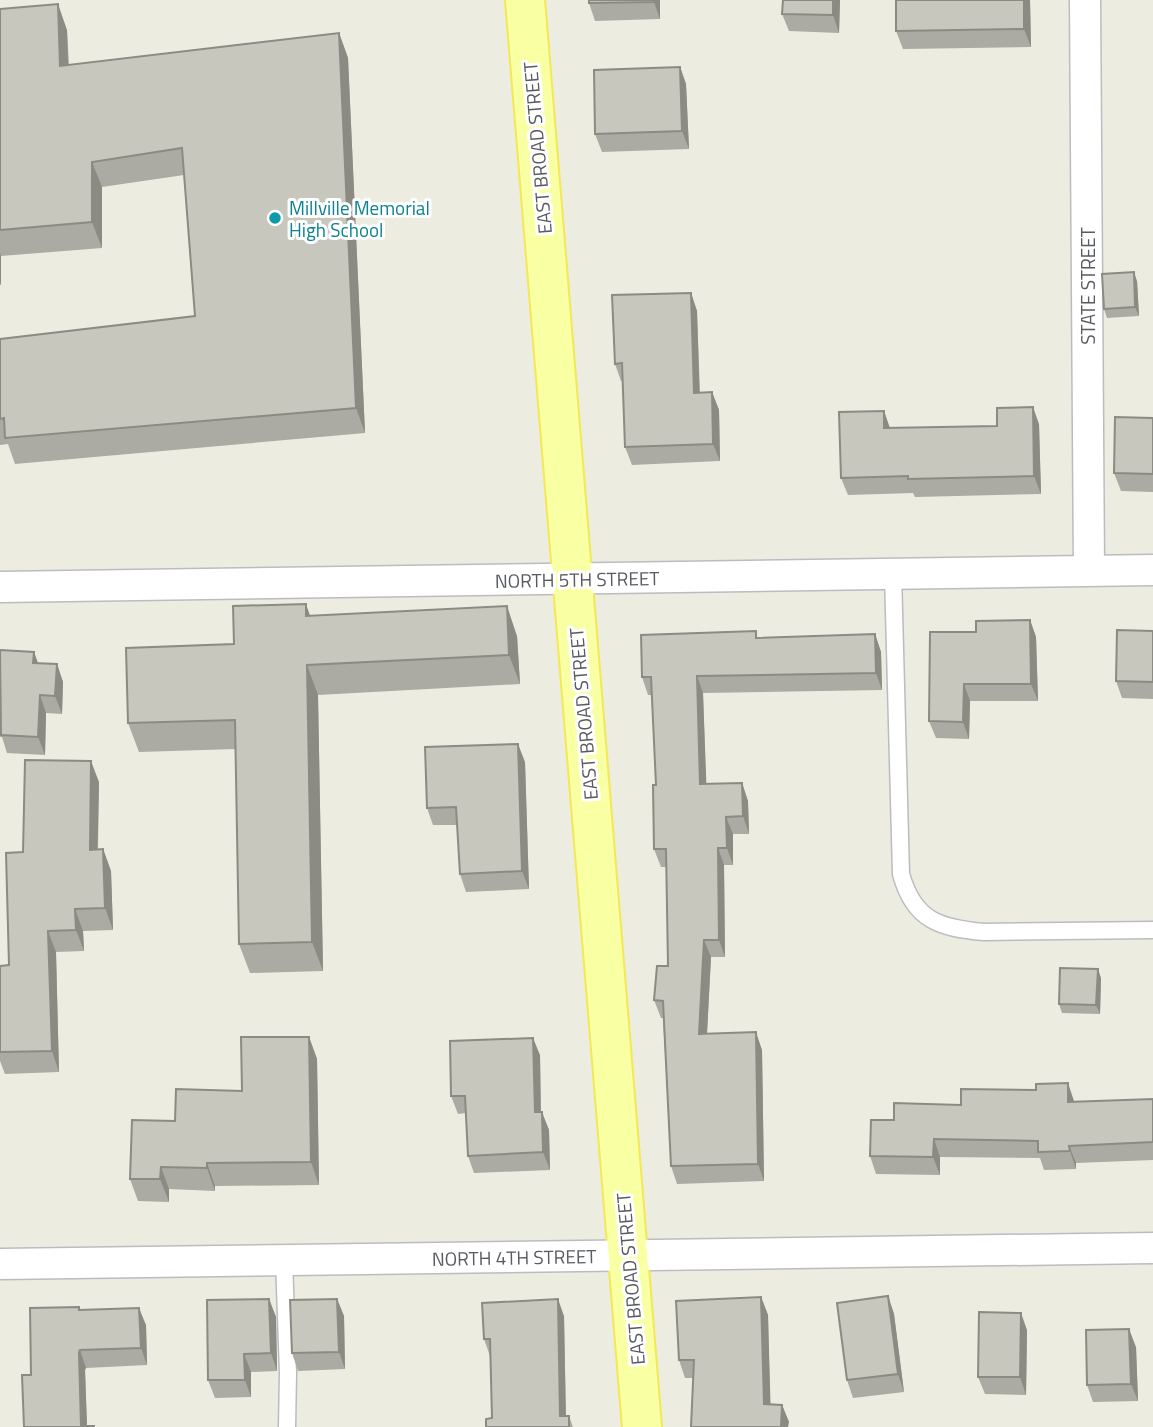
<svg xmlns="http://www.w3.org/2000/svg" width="1153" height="1427" font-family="'Titillium Web',sans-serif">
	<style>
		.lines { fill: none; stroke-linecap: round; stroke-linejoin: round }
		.lane-casing { stroke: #bbbcc2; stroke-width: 19 }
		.street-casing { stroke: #bbbcc2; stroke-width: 33 }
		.primary-casing { stroke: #f2e954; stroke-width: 42 }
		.lane { stroke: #fff; stroke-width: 16 }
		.street { stroke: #fff; stroke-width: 30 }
		.primary { stroke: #f9ffa3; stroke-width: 38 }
		.wall { fill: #ababa3 }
		.shaded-wall { fill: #8b8b84 }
		.building { fill: #c7c7bd; stroke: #8b8b84; stroke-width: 2 }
		.culture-dot { fill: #0f9aa8; stroke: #fff; stroke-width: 2.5 }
		.labels { text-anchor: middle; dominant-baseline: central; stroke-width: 6; stroke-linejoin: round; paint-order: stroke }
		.street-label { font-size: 19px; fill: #595b62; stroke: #fff }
		.culture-label { font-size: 19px; fill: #0d838f; stroke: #fff; text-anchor: start }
	</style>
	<rect width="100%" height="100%" fill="#ecece0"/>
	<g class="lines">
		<defs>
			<path id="lane" d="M893 574 901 874C914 921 940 928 984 932L1153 930
				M284 1260 288 1373 287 1427"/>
			<path id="street" d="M1085 0 1089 571
				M0 587 1153 570
				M0 1264 1153 1248"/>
			<path id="primary" d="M525 0 642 1427"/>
		</defs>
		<use href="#lane" class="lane-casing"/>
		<use href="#street" class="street-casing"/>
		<use href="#primary" class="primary-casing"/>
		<use href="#lane" class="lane"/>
		<use href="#street" class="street"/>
		<use href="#primary" class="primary"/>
	</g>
	<path class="wall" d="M660 0V19L595 21 589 3Z
		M840 0 839 33 789 31 782 14Z
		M1030 0 1031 47 903 49 896 31Z
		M0 9 67 30 69 65 339 33 348 58 365 433 15 464 8 444 0 445V339L195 316 184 175 102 187V248L1 256V285H0Z
		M680 67 686 84 689 149 602 152 595 134Z
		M1137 281 1139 316 1107 318 1104 309Z
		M691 293 697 311 700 393 712 392 719 410 720 461 632 465 625 447 623 381H621L615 364Z
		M884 411 890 428 997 426 1039 424 1041 494 915 497 913 493 848 495 841 478Z
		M1153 418V492L1121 491 1114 473Z
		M310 616 517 636 520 684 318 695 323 971 250 973 239 944 236 749 139 752 128 723 234 644Z
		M1030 620 1036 637 1038 701H970L969 739 936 738 929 721 976 632Z
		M1153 631V699L1122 698 1116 681Z
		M875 634 881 652 882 690 703 693 706 784 742 783 748 801 749 834H733V865H724L725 957H711L707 1034 762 1050 764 1181 677 1184 671 1166 663 1018H661L654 1000 668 966 667 867H661L654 849 656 785 652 695H648L642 677 758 638Z
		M0 650 34 652 38 663 57 664 63 682 62 714 46 713 45 755 7 753 2 737H0Z
		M525 762 529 889 466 892 460 874 457 825H433L427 808Z
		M99 782 98 849H103L111 871 113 930 83 931 84 951 56 952 59 1072 5 1074 0 1061V966L9 965Z
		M1101 978 1100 1014 1062 1013 1059 1004Z
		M309 1037 317 1059 319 1185 215 1186V1191L169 1189V1202L138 1201 130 1179 175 1121 242 1091Z
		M540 1055 541 1112 549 1130 550 1170 474 1173 468 1156 466 1113 458 1114 451 1096Z
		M1153 1099V1160L1076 1163V1169L1044 1170 1040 1158 940 1157V1175L876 1174 870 1156 894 1120 961 1105Z
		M888 1296 894 1314 904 1392 853 1398 847 1380Z
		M761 1297 768 1315 770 1404 782 1405 789 1422 693 1378H685L679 1360Z
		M269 1299 276 1317 277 1371 251 1372V1397L215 1398 208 1380Z
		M337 1299 344 1316 345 1369 298 1371 292 1353Z
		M80 1310 146 1325 147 1365 86 1368 85 1370 87 1426 24 1427 31 1375Z
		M564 1316 566 1416H569L573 1427H486L492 1418 490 1356 484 1339Z
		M1027 1330 1026 1395 985 1394 978 1377Z
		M1136 1347 1138 1401 1093 1402 1087 1385Z"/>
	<path class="shaded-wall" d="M654 0H660V19L654 2Z
		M833 0H840L839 33 833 15Z
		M1024 0H1030L1031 47 1024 29Z
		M58 4 67 30 69 91 60 66Z
		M339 33 348 58 365 433 356 408Z
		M680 67 686 84 689 149 682 131Z
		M92 162 102 187V248L92 222Z
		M0 253 1 256V285L0 282Z
		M1134 272 1137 281 1139 316 1135 307Z
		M691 293 697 311 700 410 694 393Z
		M712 392 719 410 720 461 713 444Z
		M1033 407 1039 424 1041 494 1034 476Z
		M884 411 890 429 884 428Z
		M306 604 316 633 306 616Z
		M507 606 517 636 520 684 509 655Z
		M1030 620 1036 637 1038 701 1031 684Z
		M875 634 881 652 882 690 876 673Z
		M34 652 40 669 33 663Z
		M57 664 63 682 62 714 55 696Z
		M307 665 318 695 323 971 312 942Z
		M697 676 703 693 707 801 700 784Z
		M964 684 970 701 969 739 963 722Z
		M40 695 46 713 45 755 38 737Z
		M518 744 525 762 529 889 522 871Z
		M91 761 99 782 97 871 90 850Z
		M742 783 748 801 749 834 743 816Z
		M726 817 733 834V865L727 848Z
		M718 848 724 865 725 957 719 940Z
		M103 849 111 871 113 930 105 908Z
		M75 909 83 931 84 951 76 930Z
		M48 931 56 952 59 1072 52 1051Z
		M704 940 711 957 706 1052 699 1034Z
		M1098 969 1101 978 1100 1014 1096 1005Z
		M756 1032 762 1050 764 1181 758 1164Z
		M309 1037 317 1059 319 1185 311 1162Z
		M533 1038 540 1055 541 1130 535 1112Z
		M1068 1083 1074 1101 1075 1120 1068 1102Z
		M542 1112 549 1130 550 1170 543 1152Z
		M934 1139 940 1157V1175L933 1157Z
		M1069 1146 1076 1163V1169L1070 1151Z
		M207 1163 215 1186V1191L207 1168Z
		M161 1167 169 1189V1202L160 1179Z
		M888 1296 894 1314 904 1392 898 1374Z
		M761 1297 768 1315 771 1422 764 1404Z
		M269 1299 276 1317 277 1371 271 1353Z
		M337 1299 344 1316 345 1369 339 1352Z
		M558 1299 564 1316 566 1427 560 1416Z
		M139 1308 146 1325 147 1365 141 1348Z
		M1021 1313 1027 1330 1026 1395 1020 1377Z
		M1129 1329 1136 1347 1138 1401 1131 1384Z
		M80 1350 86 1368 85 1370 87 1427H82L79 1353Z
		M244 1354 251 1372V1397L245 1380Z
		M782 1405 789 1422 788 1427H781Z"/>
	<path class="building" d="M589 0H654V2L589 3Z
		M783 0H833V15L782 14Z
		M896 0H1024V29L896 31Z
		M58 4 60 66 339 33 356 408 5 438 4 418 0 419V339L195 316 182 148 92 162V222L0 230V9Z
		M680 67 682 131 595 134 594 70Z
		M1134 272 1135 307 1104 309 1102 274Z
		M691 293 694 393 712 392 713 444 625 447 622 363 615 364 612 295Z
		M1033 407 1034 476 908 479V476L841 478 839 412 884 411V428L997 426V408Z
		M1115 417 1153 418V474L1114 473Z
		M306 604V616L507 606 509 655 307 665 312 942 239 944 235 720 128 723 126 648 234 644 233 606Z
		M1030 620 1031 684H964L963 722 929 721 930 632H976V621Z
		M1117 630 1153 631V682L1116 681Z
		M756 631V638L875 634 876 673 697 676 700 784 742 783 743 816 726 817 727 848H718L719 940H704L699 1034 756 1032 758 1164 671 1166 663 1001 654 1000 657 966H668L666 849H654L653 785H656L651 677H642L641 635Z
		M0 650 34 652 33 663 57 664 55 696 40 695 38 737 1 735Z
		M518 744 522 871 460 874 456 807 427 808 425 747Z
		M25 760 91 761 90 850 103 849 105 908 75 909 76 930 48 931 52 1051 0 1052V966L9 965 6 853 23 852Z
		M1060 968 1098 969 1096 1005 1059 1004Z
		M241 1037H309L311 1162 207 1163V1168L161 1167 160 1179H130L132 1120 175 1121 176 1089 242 1091Z
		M533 1038 535 1112H542L543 1152 468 1156 465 1096H451L450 1041Z
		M1068 1083V1102L1153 1099V1142L1069 1146 1070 1151 1038 1152V1141L934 1139 933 1157 870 1156 871 1120H894V1103L961 1105V1089L1036 1090V1084Z
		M888 1296 898 1374 847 1380 837 1303Z
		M761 1297 764 1404 782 1405 781 1427H691L694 1360H679L676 1301Z
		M269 1299 271 1353 244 1354 245 1380H208L207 1300Z
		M337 1299 339 1352 292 1353 290 1300Z
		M558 1299 560 1416H569V1427H486V1419L492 1418 490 1339H484L482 1303Z
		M79 1307V1310L139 1308 141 1348 80 1350 79 1353 81 1426H94V1427H24L22 1375H31L30 1308Z
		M979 1312 1021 1313 1020 1377H978Z
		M1129 1329 1131 1384 1087 1385 1086 1330Z"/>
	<circle class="culture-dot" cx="275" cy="218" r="7"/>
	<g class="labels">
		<g class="street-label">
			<text transform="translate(537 148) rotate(-95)">EAST BROAD STREET</text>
			<text transform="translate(1087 286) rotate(-90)">STATE STREET</text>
			<text transform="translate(577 579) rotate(-1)">NORTH 5TH STREET</text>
			<text transform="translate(583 714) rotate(-95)">EAST BROAD STREET</text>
			<text transform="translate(514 1257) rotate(-1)">NORTH 4TH STREET</text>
			<text transform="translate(630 1279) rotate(-95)">EAST BROAD STREET</text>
		</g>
		<g class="culture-label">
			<text x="289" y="207">Millville Memorial<tspan x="289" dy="22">High School</tspan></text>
		</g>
	</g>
</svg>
